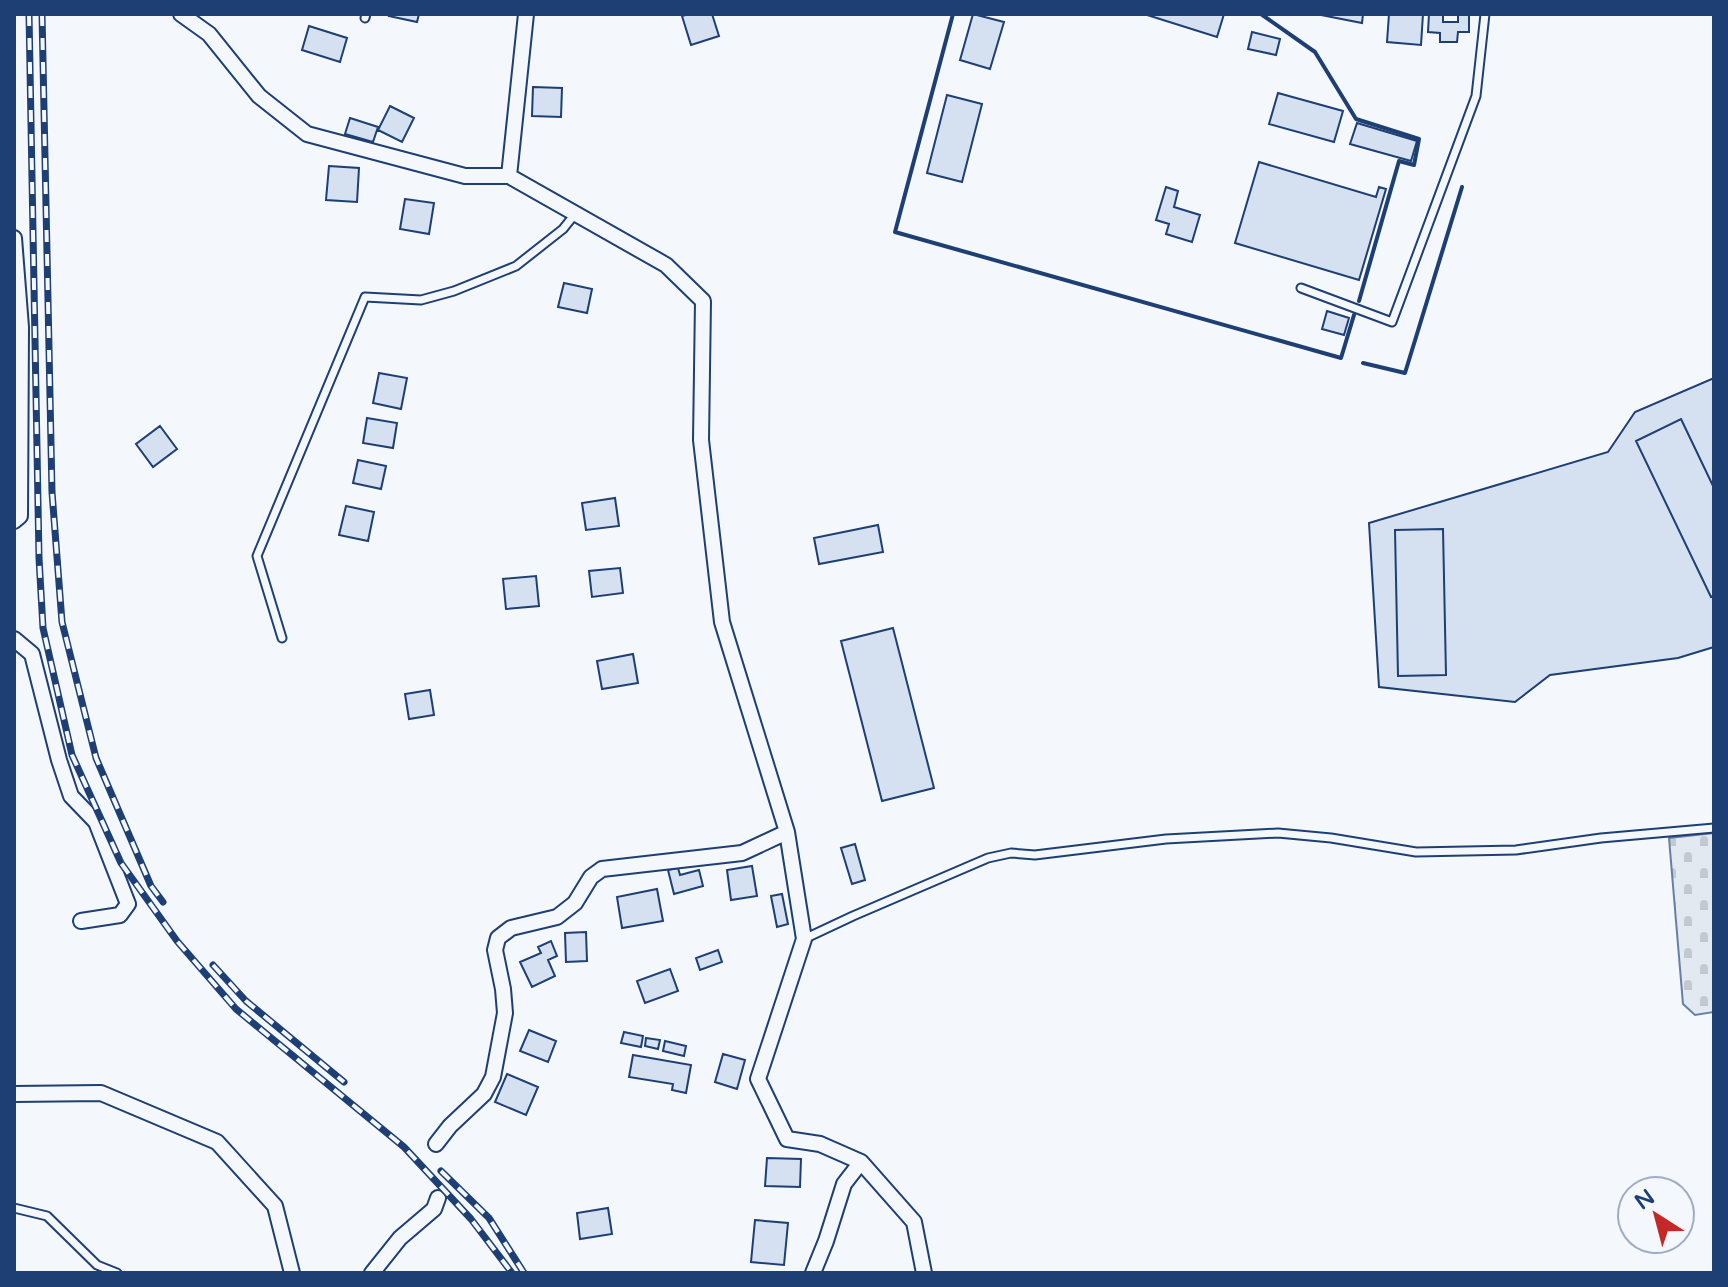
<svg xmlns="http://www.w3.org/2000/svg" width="1728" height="1287" font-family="'Varela Round',sans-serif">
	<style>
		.cemetery { fill: url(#cemetery-stones); stroke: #687fa3; stroke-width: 2 }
		.building { fill: #d5e0f0; stroke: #1d3f73; stroke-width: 2 }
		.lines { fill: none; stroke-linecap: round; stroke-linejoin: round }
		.lane-casing { stroke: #1d3f73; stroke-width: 11 }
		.street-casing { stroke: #1d3f73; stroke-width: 18 }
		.lane { stroke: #f4f7fb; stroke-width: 7 }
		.street { stroke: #f4f7fb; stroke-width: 14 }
		.rail-casing { stroke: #1d3f73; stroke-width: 7 }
		.rail { stroke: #f4f7fb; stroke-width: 4; stroke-dasharray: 12; stroke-linecap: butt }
		.wall { stroke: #1d3f73; stroke-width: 4 }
	</style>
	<defs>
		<pattern id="cemetery-stones" width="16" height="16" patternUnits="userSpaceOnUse" patternTransform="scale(2)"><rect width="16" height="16" fill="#e3e9f0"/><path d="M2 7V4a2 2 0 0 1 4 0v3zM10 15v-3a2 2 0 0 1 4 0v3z" fill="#c2c9d1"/></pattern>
	</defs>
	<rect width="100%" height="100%" fill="#f4f7fb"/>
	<path class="cemetery" d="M1714 833V1012L1695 1015 1683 1004 1669 838Z"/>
	<path class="building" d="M390 14H419L417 22 389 16Z
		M689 14H712L719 36 691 45 682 16Z
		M973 14 1004 22 990 69 960 60Z
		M1144 14H1224L1217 37Z
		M1316 14H1363L1362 23Z
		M1389 14H1423L1421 45 1387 42Z
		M1429 14H1443V22H1458V15H1469V32H1458L1457 42H1440V33L1428 32Z
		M309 26 347 38 340 62 302 50Z
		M1252 32 1280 39 1276 55 1248 49Z
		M533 87 562 88 561 117 532 116Z
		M1278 93 1343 111 1334 142 1269 124Z
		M947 95 982 104 962 182 927 173Z
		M390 106 414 118 402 142 378 130Z
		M350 118 378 127 373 142 345 134Z
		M1357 123 1417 141 1411 161 1350 144Z
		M1259 162 1376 197 1379 187 1386 189 1359 280 1235 243Z
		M329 166 359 168 357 202 326 200Z
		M1166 187 1178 191 1174 207 1200 215 1192 242 1166 234 1169 224 1156 220Z
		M405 199 434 203 429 234 400 229Z
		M564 283 592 289 587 313 558 307Z
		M1327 311 1349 318 1344 335 1322 329Z
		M379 373 407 378 401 409 373 403Z
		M1714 378V647L1678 658 1550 675 1515 702 1379 687 1369 523 1608 452 1635 412Z
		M367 418 397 423 393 448 363 443Z
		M1681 419 1714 488V596L1711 597 1636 441Z
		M160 426 177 449 153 467 136 444Z
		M358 460 386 466 381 489 353 483Z
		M615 498 619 526 586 530 582 503Z
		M346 506 374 512 368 541 339 535Z
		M878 525 883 552 819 564 814 538Z
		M1443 529 1446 675 1398 676 1395 530Z
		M620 568 623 593 592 597 589 571Z
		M536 576 539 606 506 609 503 579Z
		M893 628 934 788 882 801 841 641Z
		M633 654 638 683 602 689 597 661Z
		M430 690 434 715 409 719 405 694Z
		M855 844 865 880 852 884 841 848Z
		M752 866 757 896 731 900 727 870Z
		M678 868 680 875 699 870 703 886 674 894 668 870Z
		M657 889 663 921 622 928 617 897Z
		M782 894 788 924 777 927 771 896Z
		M586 932 587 961 566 962 565 933Z
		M551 941 557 956 548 960 555 976 532 987 520 962 541 953 538 947Z
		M718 950 722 962 700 970 696 958Z
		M670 969 678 991 645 1003 637 981Z
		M529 1030 556 1041 548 1062 520 1051Z
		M624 1032 643 1036 641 1047 621 1043Z
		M646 1038 660 1040 658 1049 645 1046Z
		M665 1041 686 1046 684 1056 663 1051Z
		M723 1054 745 1060 737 1089 715 1082Z
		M633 1055 691 1065 686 1093 672 1090 673 1084 629 1077Z
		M507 1074 538 1087 526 1115 495 1102Z
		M767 1158 801 1159 800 1187 765 1186Z
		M608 1208 612 1234 580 1239 577 1213Z
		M755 1220 788 1223 784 1265 751 1262Z"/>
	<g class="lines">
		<defs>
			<path id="lane" d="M365 18 366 14
				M1301 288 1392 322 1476 96 1485 14
				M282 638 257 556 365 297 421 300 454 291 516 266 563 229 575 214
				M804 939 853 916 988 858 1011 853 1035 855 1166 839 1278 833 1331 838 1416 852 1516 850 1601 838 1714 828
				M14 1208 47 1216 97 1265 117 1273"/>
			<path id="street" d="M181 14 209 34 259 96 307 134 465 176H509L666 265 703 301 701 440 722 622 787 832 804 939 758 1079 787 1139 820 1144 861 1162 914 1222 924 1273
				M509 176 526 14
				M14 238 21 327 20 516 14 521
				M14 639 32 654 59 760 71 796 96 822 128 904 120 915 81 921
				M14 1094 101 1093 217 1142 275 1206 292 1273
				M436 1144 450 1126 484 1094 493 1077 505 1013 503 989 495 950 498 938 511 928 557 917 575 903 591 877 602 869 742 853 787 832
				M372 1273 400 1238 434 1209 438 1198
				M813 1273 826 1241 844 1184 861 1162"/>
		</defs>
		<use href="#lane" class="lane-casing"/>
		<use href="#street" class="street-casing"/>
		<use href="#lane" class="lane"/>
		<use href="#street" class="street"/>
		<defs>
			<path id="rail" d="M29 14 39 558 43 628 72 755 121 863 177 941 236 1009 404 1147 471 1219 512 1273
				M42 14 52 492 62 622 96 758 151 886 163 902
				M213 965 246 1001 344 1082
				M441 1171 489 1218 524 1273"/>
		</defs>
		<use href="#rail" class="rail-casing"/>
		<use href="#rail" class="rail"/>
		<path class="wall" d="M953 14 895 232 1341 358 1354 315
			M1261 14 1315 52 1356 119 1419 139 1414 165 1399 161 1359 301
			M1363 363 1405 373 1462 187"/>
	</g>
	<rect width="1728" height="1287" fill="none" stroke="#1d3f73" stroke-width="32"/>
	<g transform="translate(1656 1215) rotate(324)"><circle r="38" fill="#f4f7fb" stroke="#9eadc5" stroke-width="2"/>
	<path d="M0-6L14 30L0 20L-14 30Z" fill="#c62828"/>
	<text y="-12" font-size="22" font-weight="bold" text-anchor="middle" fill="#1d3f73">N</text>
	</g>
</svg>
